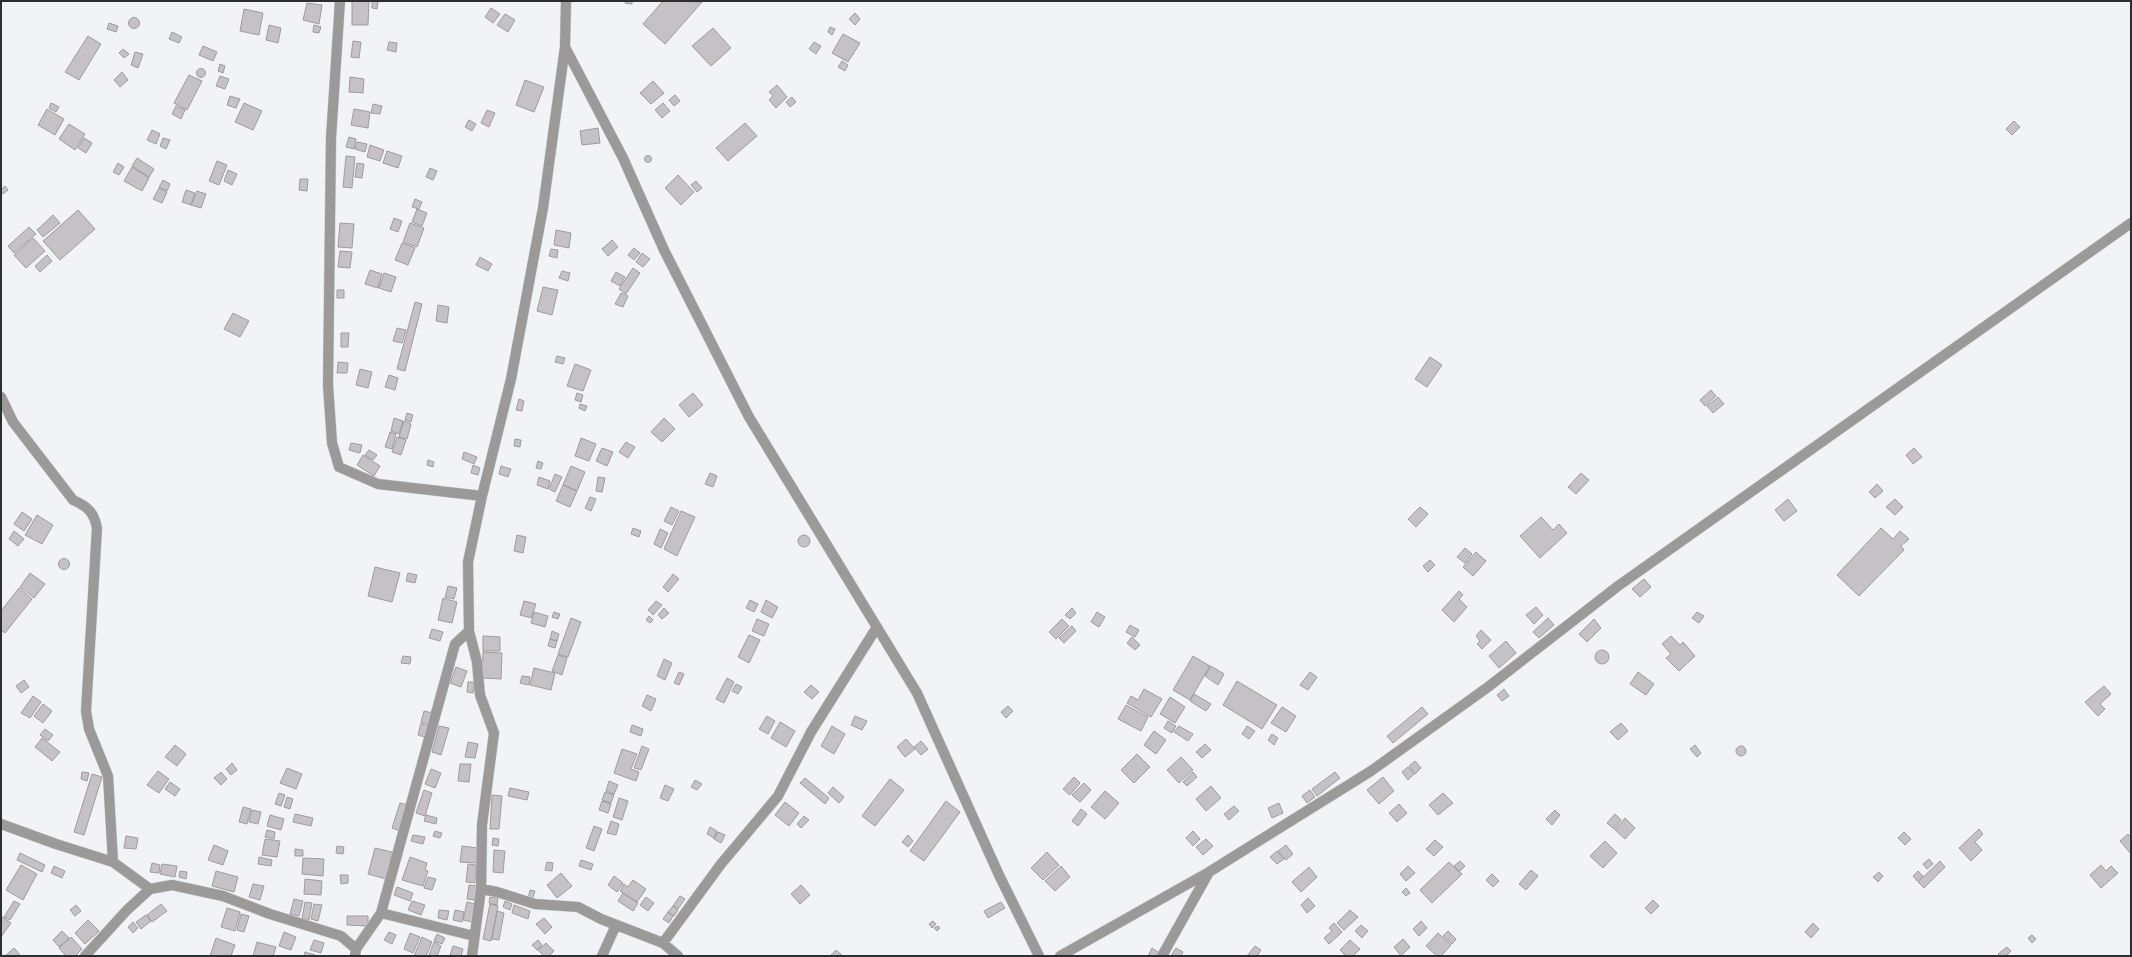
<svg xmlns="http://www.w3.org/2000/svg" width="2132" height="957" font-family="'Crimson Pro',serif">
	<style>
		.building { fill: #c5c1c5; stroke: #9f9ca0 }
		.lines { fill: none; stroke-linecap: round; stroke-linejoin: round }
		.street-casing { stroke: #ced0d3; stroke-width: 11 }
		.street { stroke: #9c9999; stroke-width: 10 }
	</style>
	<rect width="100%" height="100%" fill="#f1f3f7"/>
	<path class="building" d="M352 1H369L368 25H352Z
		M372 1 378 2 377 9 372 8Z
		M625 1H632V4L625 3Z
		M663 1 702 2 665 44 643 24Z
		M307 3 322 5 319 24 303 20Z
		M491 8 500 14 493 23 485 17Z
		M244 9 263 13 259 35 240 31Z
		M855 13 860 19 855 25 849 19Z
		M505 14 515 20 508 32 497 25Z
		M128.5 23a5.5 5.5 0 1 1 11 0a5.5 5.5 0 1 1-11 0Z
		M109 23 118 26 116 32 107 29Z
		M269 25 281 28 278 43 266 40Z
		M314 25 321 27 319 33 313 32Z
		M830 27 835 29 832 35 828 32Z
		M713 28 731 48 711 66 692 46Z
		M172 32 182 37 179 43 169 39Z
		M843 34 860 43 848 62 832 53Z
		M88 36 101 44 79 80 65 72Z
		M353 41 361 42 359 58 351 57Z
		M389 42 397 43 396 52 387 50Z
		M814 42 821 46 816 54 809 49Z
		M203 46 217 52 213 61 199 55Z
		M123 49 129 54 124 58 119 53Z
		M135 52 143 54 138 68 131 65Z
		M842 61 848 65 845 71 838 67Z
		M220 64 225 66 223 73 218 71Z
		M196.5 73a4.5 4.5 0 1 1 9 0a4.5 4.5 0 1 1-9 0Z
		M122 72 128 80 120 87 114 80Z
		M189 75 202 81 187 110 174 103Z
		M220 76 229 79 225 89 216 86Z
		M350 77 364 79 363 93 349 92Z
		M525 80 544 87 534 112 516 105Z
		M653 81 664 93 651 104 640 93Z
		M777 85 787 97 776 108 769 100 773 96 769 92Z
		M675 95 680 101 674 106 669 100Z
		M230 96 240 99 236 108 227 105Z
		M792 97 796 102 790 107 786 102Z
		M51 103 59 107 56 112 49 108Z
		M244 103 262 111 253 130 235 122Z
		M663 103 670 111 662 118 655 110Z
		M373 104 382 106 380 114 371 113Z
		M176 106 185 110 181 119 172 114Z
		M47 109 64 119 55 135 38 125Z
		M354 109 370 112 368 128 351 125Z
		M487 110 495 113 489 127 481 123Z
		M469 120 476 124 472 131 465 127Z
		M2014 121 2020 127 2012 135 2006 129Z
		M745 123 757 136 728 161 716 148Z
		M69 124 85 134 75 150 59 139Z
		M598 128 600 143 582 145 580 131Z
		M152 130 160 134 156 144 147 140Z
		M349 137 356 139 354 149 346 147Z
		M84 138 92 143 86 153 78 148Z
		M163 138 170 140 166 149 160 146Z
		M357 142 367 144 365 152 355 149Z
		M370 145 384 150 380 161 367 157Z
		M387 151 402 156 398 168 383 163Z
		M644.5 159a3.5 3.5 0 1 1 7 0a3.5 3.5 0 1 1-7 0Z
		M346 156 355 157 352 188 343 187Z
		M137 158 154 169 149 177 132 166Z
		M217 161 227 165 219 185 209 181Z
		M118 163 124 167 119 175 113 172Z
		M357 163 364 164 362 178 355 177Z
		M132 167 149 178 142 191 124 181Z
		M430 168 437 171 433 180 426 177Z
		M228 170 237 174 232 185 224 181Z
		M678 175 694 192 681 205 665 188Z
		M300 179H308L307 191 299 190Z
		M163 180 170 184 167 191 159 187Z
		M696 181 702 188 697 192 691 185Z
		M5 186 8 190 3 194 1 190Z
		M159 188 167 192 162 203 153 199Z
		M186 190 195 193 191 205 182 202Z
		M197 191 206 194 201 208 191 205Z
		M415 199 422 202 419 209 412 207Z
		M417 209 427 213 422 226 412 222Z
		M78 210 95 229 60 260 43 241Z
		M53 215 60 223 43 237 37 230Z
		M394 218 402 221 398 232 390 229Z
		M340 223 354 224 352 248 338 247Z
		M410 223 424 228 417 247 403 242Z
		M29 227 36 234 14 253 8 246Z
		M556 230 571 233 569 248 554 245Z
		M33 238 45 251 26 268 14 255Z
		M612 240 618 247 608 256 602 249Z
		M402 243 415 248 408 265 395 260Z
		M634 248 640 253 634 260 628 255Z
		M551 249 558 250 557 258 549 256Z
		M340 251 352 252 350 268 338 267Z
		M642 253 650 259 643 267 636 262Z
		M47 255 52 261 40 272 35 266Z
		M480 257 492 264 488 271 476 265Z
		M633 268 640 273 626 294 619 289Z
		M370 270 382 274 378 288 365 284Z
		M562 271 570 273 568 281 559 278Z
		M616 272 625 277 620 286 611 281Z
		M384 273 396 277 391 292 379 288Z
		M543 287 558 290 552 315 537 311Z
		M337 290H344V298H337Z
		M621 293 628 296 623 307 615 304Z
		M415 302 422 304 405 371 397 369Z
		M438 305 449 307 447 323 436 321Z
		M233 313 249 321 240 337 224 329Z
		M397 328 406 330 402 343 393 341Z
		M341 333H349L348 347H341Z
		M557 356 565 358 563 364 555 362Z
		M1430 357 1442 365 1427 387 1415 379Z
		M338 362 348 363 347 373H337Z
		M575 364 591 370 583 391 567 386Z
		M360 369 372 372 368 388 356 385Z
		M389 375 398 378 395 390 385 387Z
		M1711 390 1716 396 1705 406 1700 400Z
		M577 393 583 395 581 402 575 400Z
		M693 393 703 405 689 417 679 405Z
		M1718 397 1724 404 1713 413 1707 406Z
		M519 399 524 401 522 411 516 410Z
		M580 404 587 406 585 411 579 408Z
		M407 413 413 415 411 422 405 420Z
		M394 418 403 421 399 434 391 431Z
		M664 418 675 429 662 442 651 432Z
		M404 421 411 424 407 439 399 437Z
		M390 432 396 434 392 449 385 447Z
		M397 437 406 440 401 455 392 452Z
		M581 438 596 444 589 461 575 456Z
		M515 439 521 440 520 447 514 446Z
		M626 442 635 447 628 458 619 452Z
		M351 443 362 445 360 453 349 450Z
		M602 448 613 452 607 466 596 461Z
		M1914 448 1922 457 1913 464 1906 455Z
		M369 450 377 455 373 460 365 455Z
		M464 452 477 457 474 464 462 459Z
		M363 455 380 466 374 476 357 465Z
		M428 460 434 462 433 467 427 465Z
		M538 461 543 463 541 469 536 468Z
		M473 465 480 468 478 475 471 473Z
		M501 466 511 469 508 477 499 474Z
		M571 466 585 472 577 491 563 485Z
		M710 473 717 476 713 487 705 484Z
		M1581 473 1589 480 1576 494 1568 487Z
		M555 474 562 477 555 492 549 489Z
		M539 477 550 481 548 489 537 485Z
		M598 477 605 478 602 492 596 491Z
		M1877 484 1883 491 1875 498 1869 492Z
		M563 485 577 491 570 507 556 501Z
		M590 497 596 499 591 511 585 508Z
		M1788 499 1797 511 1784 521 1775 510Z
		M1895 499 1903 507 1895 515 1886 507Z
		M671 507 679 511 672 525 664 521Z
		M1420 507 1428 514 1416 527 1408 519Z
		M681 511 695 517 677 556 664 549Z
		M22 512 32 519 24 531 14 524Z
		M37 515 53 525 42 544 25 535Z
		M1541 517 1553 530 1559 524 1567 533 1540 558 1520 536Z
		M633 528 641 531 639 537 631 534Z
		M1881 528 1893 539 1900 531 1909 539 1901 546 1904 550 1859 596 1837 575Z
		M660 529 668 533 661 548 654 544Z
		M14 531 24 539 18 546 9 539Z
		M517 535 526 537 523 553 514 551Z
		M798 541a6 6 0 1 1 12 0a6 6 0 1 1-12 0Z
		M1465 548 1472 554 1465 563 1457 557Z
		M1476 552 1486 561 1473 576 1463 567Z
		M58.5 564a5.5 5.5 0 1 1 11 0a5.5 5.5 0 1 1-11 0Z
		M1430 560 1435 565 1428 572 1423 566Z
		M375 567 400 573 392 602 368 596Z
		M30 573 45 584 34 598 20 587Z
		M408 573 417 575 415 583 406 581Z
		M673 574 679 579 668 592 663 587Z
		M1644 579 1651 587 1640 597 1632 589Z
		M448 586 457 588 454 599 445 597Z
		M19 588 32 599 5 633 1 630V611Z
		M1459 591 1463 595 1459 599 1467 607 1454 622 1442 610Z
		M443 598 457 602 452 623 438 620Z
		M750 600 758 604 754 612 746 608Z
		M766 600 778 607 772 618 761 612Z
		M524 601 536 604 531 618 520 615Z
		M656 601 662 605 653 615 648 610Z
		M1536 607 1543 615 1534 624 1526 615Z
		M664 608 669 613 662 619 658 615Z
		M1072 608 1076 613 1070 619 1065 615Z
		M534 612 548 616 545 627 531 623Z
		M554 612 560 614 558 619 552 617Z
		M1097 612 1105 617 1099 627 1091 622Z
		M1697 612 1704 616 1699 623 1692 618Z
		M649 616 653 620 650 623 646 620Z
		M571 618 581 622 568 657 558 654Z
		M1548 618 1554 625 1539 638 1533 632Z
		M757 619 769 624 764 636 752 631Z
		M1062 619 1069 626 1056 639 1049 632Z
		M1594 619 1601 628 1587 642 1579 634Z
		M1130 625 1139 630 1135 637 1126 632Z
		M1072 626 1076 631 1064 643 1059 638Z
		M432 629 443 632 440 641 429 638Z
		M1481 630 1491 640 1482 649 1477 644 1480 641 1476 636Z
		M552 631 559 634 557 641 550 639Z
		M749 635 760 640 749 663 738 657Z
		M483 636 500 637V651H483Z
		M1671 636 1680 645 1683 642 1695 656 1679 671 1666 658 1671 654 1662 644Z
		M1132 637 1140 645 1135 650 1127 643Z
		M550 639 557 641 555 648 548 646Z
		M1506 641 1516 653 1499 668 1489 656Z
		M1595 657a7 7 0 1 1 14 0a7 7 0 1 1-14 0Z
		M483 652 502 653 501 679 482 678Z
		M558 655 567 658 562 675 552 671Z
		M403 656 411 657 410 664 401 663Z
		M1193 656 1210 666 1190 700 1173 690Z
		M664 659 672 663 665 680 657 676Z
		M1211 666 1224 674 1218 685 1205 676Z
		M456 667 467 671 461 687 450 683Z
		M534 668 555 673 551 690 530 685Z
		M679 672 684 674 679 685 674 683Z
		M1310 672 1317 677 1308 690 1300 685Z
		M1638 672 1654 684 1646 695 1630 684Z
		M522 676 530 677 529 685 520 683Z
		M727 678 734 682 724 703 716 699Z
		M24 680 29 687 21 693 16 686Z
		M1237 681 1277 705 1262 729 1223 705Z
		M468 682H474L473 693 467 692Z
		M736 684 742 687 738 694 732 691Z
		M811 685 819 692 812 699 804 692Z
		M2104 686 2111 694 2100 704 2105 709 2098 716 2085 702Z
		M1144 689 1162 699 1151 717 1127 703 1131 696 1138 700Z
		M1504 689 1509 696 1502 701 1497 695Z
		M1194 694 1211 704 1206 711 1190 701Z
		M647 695 656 699 651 711 642 706Z
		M33 696 41 702 30 718 21 713Z
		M1170 697 1185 707 1175 723 1160 714Z
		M43 704 52 711 43 723 34 716Z
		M1126 705 1148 717 1141 731 1118 719Z
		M1008 706 1013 711 1006 718 1001 712Z
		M1282 707 1296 716 1286 732 1271 723Z
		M1422 707 1428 714 1393 743 1387 736Z
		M424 711 432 713 429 724 421 722Z
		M767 716 775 721 768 734 759 729Z
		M855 716 867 721 862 730 851 725Z
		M1168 721 1176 726 1172 733 1164 728Z
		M780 722 795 731 786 747 771 738Z
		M421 723 428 726 425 737 418 735Z
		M1621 723 1628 731 1618 740 1610 732Z
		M632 725 643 729 641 736 630 732Z
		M439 726 449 728 441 755 432 752Z
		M832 726 845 734 834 754 821 746Z
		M1179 726 1193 734 1188 741 1174 732Z
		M1247 726 1255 731 1249 739 1242 734Z
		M45 729 53 735 48 741 40 735Z
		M1154 731 1166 740 1156 754 1144 745Z
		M1272 734 1278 738 1274 745 1268 740Z
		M42 738 60 752 52 761 35 747Z
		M906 739 915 749 905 757 897 747Z
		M921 741 928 749 921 755 914 747Z
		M468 742 478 744 475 758 465 757Z
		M1205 744 1211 750 1202 758 1196 752Z
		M175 745 186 754 177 766 165 757Z
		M1695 745 1701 753 1697 757 1690 749Z
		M642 746 649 749 641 770 634 768Z
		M1736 751a5 5 0 1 1 10 0a5 5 0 1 1-10 0Z
		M622 749 637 754 631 769 639 772 636 781 614 773Z
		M1137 754 1150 767 1134 783 1121 770Z
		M1181 757 1193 770 1179 783 1167 770Z
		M1415 761 1421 768 1415 774 1409 766Z
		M232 763 237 770 231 775 226 769Z
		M460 764H471L469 782 458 781Z
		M1408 767 1414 774 1408 780 1402 772Z
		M287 768 302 774 296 789 280 783Z
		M431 769 441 773 435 788 425 784Z
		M158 771 169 779 159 793 147 785Z
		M82 772 89 773 87 781 81 779Z
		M221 772 227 779 221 785 214 778Z
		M1193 772 1197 777 1187 786 1183 782Z
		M1335 772 1340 778 1317 796 1312 789Z
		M92 774 102 777 84 835 74 832Z
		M1074 777 1080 783 1070 795 1063 789Z
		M1383 777 1394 791 1379 804 1367 790Z
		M805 778 829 798 825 804 800 783Z
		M890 779 904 790 875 826 862 816Z
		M695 780 702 784 697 790 691 787Z
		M609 781 618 785 614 794 606 791Z
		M170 782 180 789 175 796 165 789Z
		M1084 783 1091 790 1080 802 1072 795Z
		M665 785 674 789 668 801 660 798Z
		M1211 786 1221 798 1206 811 1196 799Z
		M833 787 844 797 839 803 828 793Z
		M510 788 529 792 527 800 508 796Z
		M424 790 432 793 425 816 416 813Z
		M1310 790 1315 797 1307 803 1302 796Z
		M1105 791 1119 803 1105 819 1091 807Z
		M605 792 614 795 611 803 602 800Z
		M279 793 285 795 281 806 275 804Z
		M1443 793 1453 803 1438 815 1429 805Z
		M492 795 502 796 499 829H490Z
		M287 797 293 799 290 809 284 807Z
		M619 798 628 801 622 820 613 817Z
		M602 801 611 804 608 813 599 810Z
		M946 801 960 812 924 861 910 851Z
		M785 802 799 813 789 826 775 815Z
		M400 803 408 805 400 831 392 828Z
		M1279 803 1283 813 1272 818 1268 808Z
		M1399 804 1407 813 1397 822 1389 813Z
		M1234 806 1239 811 1229 820 1224 814Z
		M243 807 251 809 247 824 239 822Z
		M1081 809 1087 814 1078 826 1072 821Z
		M252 810 261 812 258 824 249 822Z
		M1555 810 1560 815 1552 825 1546 819Z
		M295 814 313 818 311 826 293 822Z
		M1615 814 1621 820 1614 829 1607 823Z
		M270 815 284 819 281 830 267 826Z
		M426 815 437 818 436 824 424 821Z
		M804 816 809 820 801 828 797 824Z
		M1625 818 1635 828 1625 839 1615 830Z
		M611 821 619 824 616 835 607 833Z
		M594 826 602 829 594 851 586 848Z
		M710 827 717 831 714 838 707 834Z
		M1979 829 1983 834 1975 842 1982 850 1971 861 1959 848Z
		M267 830 275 832 274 839 265 837Z
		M435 831 442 833 440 838 433 836Z
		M1193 831 1200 839 1193 846 1186 838Z
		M718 832 725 835 721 843 714 839Z
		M1904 832 1911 839 1905 845 1898 838Z
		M2128 834 2131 837V854L2120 841Z
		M413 835 425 837 423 844 411 841Z
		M908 835 913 841 908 847 902 842Z
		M126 836 138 838 136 849 124 848Z
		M493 838 499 839 498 846 492 845Z
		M265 839 280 841 277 857 262 855Z
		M1206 839 1213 846 1203 855 1196 847Z
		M1435 840 1443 847 1434 856 1426 849Z
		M1605 841 1617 853 1603 868 1590 856Z
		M214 845 228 851 223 865 208 860Z
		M1286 845 1293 854 1286 860 1278 851Z
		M337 846 344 847 343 854 336 853Z
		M462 846 478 848 476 863 460 862Z
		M375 848 392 852 386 879 368 874Z
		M295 849 303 850V856H295Z
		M494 850 505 851 503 873 493 872Z
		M1277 851 1284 859 1277 864 1270 857Z
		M1047 852 1059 865 1043 880 1031 868Z
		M20 853 45 865 42 872 17 860Z
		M259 857 272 860 271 866 258 864Z
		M410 857 427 863 425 870 428 871 423 886 402 880Z
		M303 858 324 859 323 876 302 874Z
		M1929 859 1933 864 1927 869 1923 864Z
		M581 860 593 864 591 870 579 866Z
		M1460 861 1465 866 1459 872 1454 866Z
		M1940 861 1945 867 1924 888 1918 882Z
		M547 862 553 863 552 871 545 870Z
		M1449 862 1462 874 1432 903 1420 890Z
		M152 863 160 865 159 873 150 872Z
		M162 864 177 866 175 877 160 874Z
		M468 864 476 865 475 883 466 882Z
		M21 865 37 874 23 900 6 890Z
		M2101 865 2106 871 2111 866 2118 873 2101 888 2090 875Z
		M54 866 65 871 62 878 51 873Z
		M1061 866 1070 877 1055 891 1045 881Z
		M1408 866 1415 873 1406 881 1400 874Z
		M1309 867 1317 877 1301 892 1292 882Z
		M1531 870 1538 876 1526 890 1519 884Z
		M180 871 187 872 186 879 179 877Z
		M216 871 238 877 234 892 212 886Z
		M1918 871 1923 876 1917 881 1913 876Z
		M1879 872 1883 876 1878 882 1873 877Z
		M561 873 572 886 557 898 547 885Z
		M1492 874 1499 881 1493 887 1486 880Z
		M340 875H348V883L341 884Z
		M614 876 623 883 617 892 608 885Z
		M428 877 436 879 432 890 424 888Z
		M305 879 322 881 321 895 304 894Z
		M633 880 646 889 637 902 620 891 624 884 628 887Z
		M253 884 264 886 260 900 249 897Z
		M469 885 477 886 475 900 467 899Z
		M801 885 810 895 800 904 791 894Z
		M397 887 413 893 410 901 394 895Z
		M1406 888 1410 893 1406 896 1402 892Z
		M530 890 535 891 532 900 528 899Z
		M623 893 638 903 633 911 618 901Z
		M680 896 685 899 678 909 673 906Z
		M490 897 498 898 497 905 489 903Z
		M646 897 654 903 648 911 640 905Z
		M1308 898 1315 906 1307 913 1301 905Z
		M294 899 303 901 299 916 290 914Z
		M1653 900 1659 906 1651 914 1645 908Z
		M14 901 20 904 10 920 4 917Z
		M412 901 425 905 421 915 408 910Z
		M505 901 512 904 510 910 503 907Z
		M305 902 312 903 309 920 302 918Z
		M467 902 475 904 472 922 463 920Z
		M1001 902 1005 908 988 918 984 911Z
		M161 904 167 911 152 922 147 915Z
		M314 904 322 905 318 921 311 919Z
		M490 904 498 906 491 941 483 939Z
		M76 905 81 911 75 916 70 910Z
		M514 905 530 911 528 919 512 913Z
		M673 906 678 910 674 916 668 912Z
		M227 908 240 912 235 931 221 927Z
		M439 910 449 911 447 920 438 918Z
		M455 910 464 912 462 922 453 920Z
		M1350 910 1358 917 1344 930 1337 923Z
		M497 911 504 913 499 940 492 939Z
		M668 912 673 916 669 923 663 919Z
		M241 914 249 916 244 932 237 930Z
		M146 915 151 921 141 929 136 922Z
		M1 916 11 923 1 937Z
		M347 916H368V926L347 925Z
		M544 918 552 927 545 934 536 924Z
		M88 920 99 931 85 944 75 933Z
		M933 921 936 924 932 928 929 924Z
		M1421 921 1427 928 1419 936 1413 929Z
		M133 922 138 928 133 933 128 927Z
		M1334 923 1342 932 1329 944 1324 938 1332 931 1329 928Z
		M1813 923 1819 929 1811 938 1805 932Z
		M1361 925 1368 931 1362 938 1355 931Z
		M938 926 940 928 937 931 934 928Z
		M62 931 69 938 59 947 53 940Z
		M1448 931 1456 939 1452 944 1443 936Z
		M284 932 296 937 291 950 279 946Z
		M389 932 396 935 392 944 384 940Z
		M410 933 420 937 413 953 404 949Z
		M1438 933 1451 945 1441 956H1437L1426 946Z
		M437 934 445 938 442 944 434 941Z
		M2032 935 2036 939 2032 943 2028 938Z
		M71 937 82 949 75 956H66L59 948Z
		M422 937 432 942 426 956H414Z
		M216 938 235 945 231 956H210Z
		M1403 939 1410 947 1401 956 1394 947Z
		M314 940 324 943 321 953 310 950Z
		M538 940 542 945 537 950 532 945Z
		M1350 940 1360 949 1353 956H1346L1340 950Z
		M257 942 276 947 273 956H253Z
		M434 942 441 946 437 956 429 955Z
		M546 943 554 951 549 956H544L538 950Z
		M453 946 463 949 461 956 450 955Z
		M1255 946 1261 950 1257 956H1247Z
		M2007 947 2011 951 2006 956H2000L1998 954Z
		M14 948 21 956H5Z
		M1152 948 1158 952 1156 956H1148Z
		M1176 948 1183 952 1181 956H1171Z
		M836 950 843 956H830Z
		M305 952 315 955V956H304Z"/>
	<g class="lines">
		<defs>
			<path id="street" d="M340 1 331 138 328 385 332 443 339 467 378 484 482 496
				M566 1 565 47 623 158 664 250 749 417 917 693 999 875 1039 956
				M1 397 13 422 73 500C87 506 94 512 97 528L86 711 89 729 108 776 113 862 150 889
				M1 824 56 844 113 862
				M481 889 497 892 535 904 578 907 601 919 663 943 678 956
				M381 913 474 936
				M663 943 721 864 778 796 811 732 877 627
				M356 949 381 913 455 644 469 631
				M85 956 127 910 150 889 172 885 223 896 270 914 341 936 356 949 355 956
				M472 956 481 889 482 825 494 733 480 695 477 662 469 631 468 562 482 496 511 379 543 208 565 47
				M602 956 616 925
				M1060 956 1209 872 1371 771 1488 687 1618 586 2131 223
				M1162 956 1209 872"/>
		</defs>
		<use href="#street" class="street-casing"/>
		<use href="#street" class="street"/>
	</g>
	<rect width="2132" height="957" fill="none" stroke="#2d2e30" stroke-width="4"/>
</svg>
